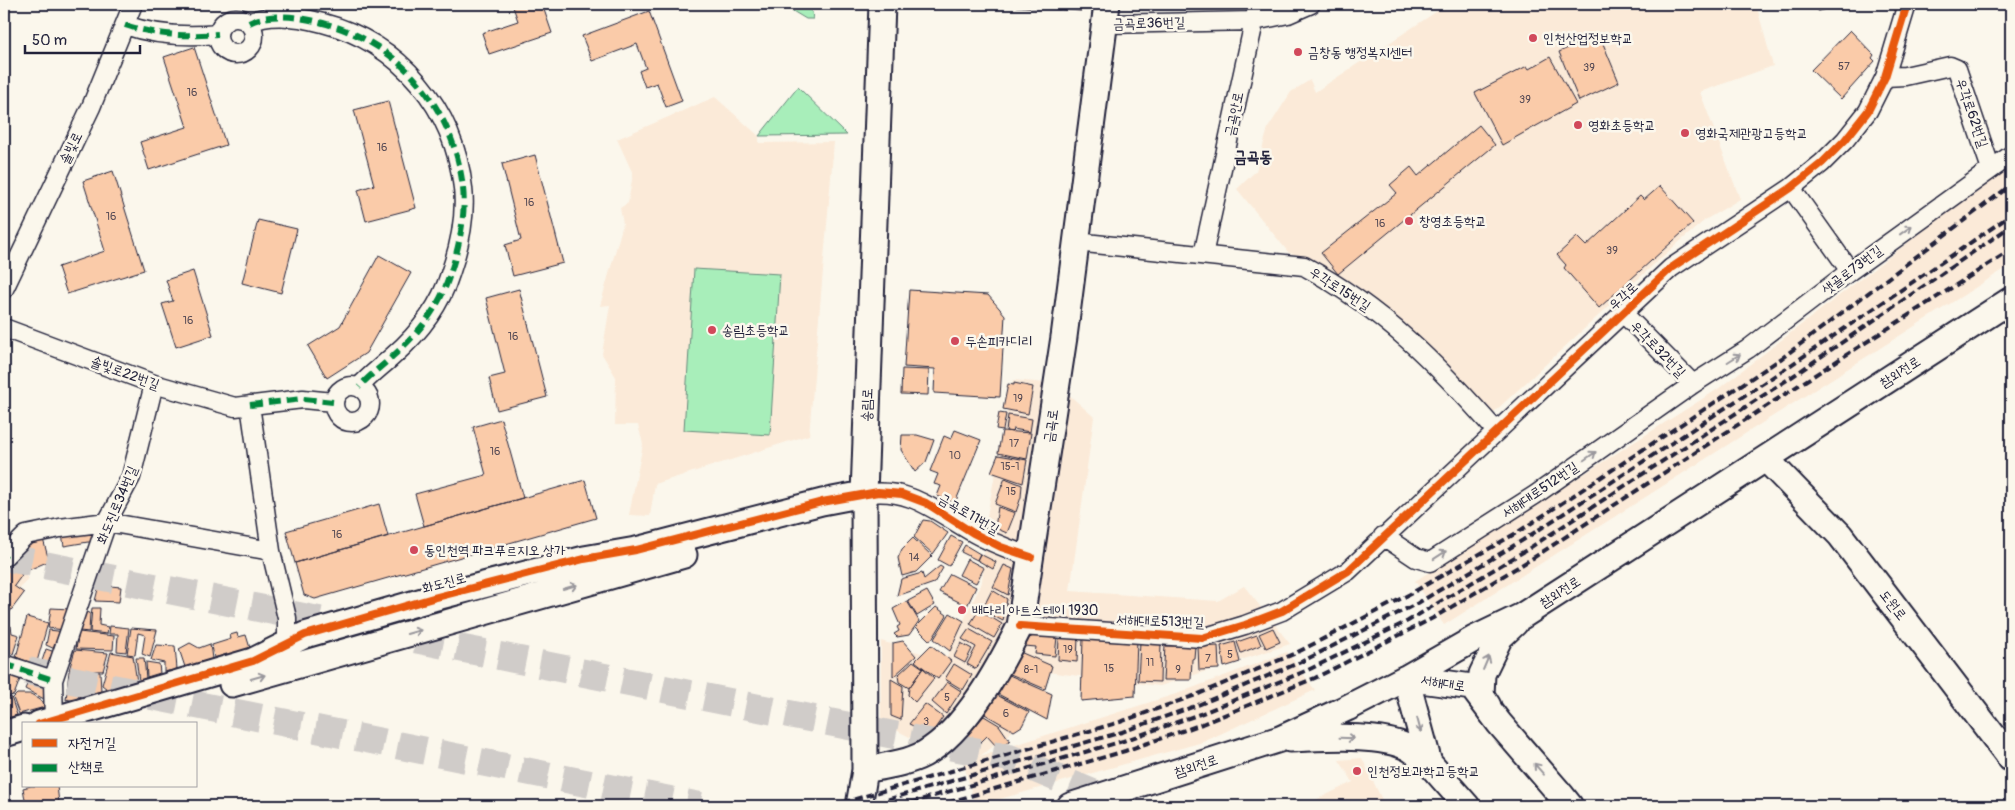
<svg xmlns="http://www.w3.org/2000/svg" width="2015" height="810" font-family="Pangolin,'Poor Story',sans-serif">
	<style>
		.built { fill: #fbead8 }
		.green { fill: #a8eeba; stroke: #65887a }
		.building { fill: #facba9; stroke: #22223b }
		.lines { fill: none; stroke-linecap: round; stroke-linejoin: round }
		.highway-tunnel { stroke: #d0ccc9; stroke-width: 28; stroke-dasharray: 28 14; stroke-linecap: butt }
		.street-casing { stroke: #22223b; stroke-width: 21 }
		.secondary-casing { stroke: #22223b; stroke-width: 29 }
		.street { stroke: #fbf7ec; stroke-width: 18 }
		.secondary { stroke: #fbf7ec; stroke-width: 25 }
		.rail { stroke: #22223b; stroke-width: 4; stroke-dasharray: 8 4; stroke-linecap: butt }
		.quiet { stroke: #00873e; stroke-width: 6; stroke-dasharray: 12 6; stroke-linecap: butt }
		.cycleway-casing { stroke: #fbf7ec; stroke-width: 11 }
		.cycleway { stroke: #e8590c; stroke-width: 8 }
		.oneway { stroke: #99979c }
		.poi-dot { fill: #d1495b; stroke: #fbf7ec; stroke-width: 2 }
		.labels { text-anchor: middle; dominant-baseline: central; stroke-width: 5; stroke-linejoin: round; paint-order: stroke }
		.number-label { font-size: 11px; fill: #584c56 }
		.street-label { font-size: 14px; fill: #22223b; stroke: #fbf7ec }
		.poi-label { font-size: 14px; fill: #22223b; stroke: #fbf7ec; text-anchor: start }
		.quarter-label { font-size: 16px; font-weight: bold; fill: #22223b; stroke: #fbf7ec }
	</style>
	<rect width="100%" height="100%" fill="#fbf7ec"/>
	<filter id="ink" filterUnits="userSpaceOnUse"><feTurbulence type="fractalNoise" baseFrequency=".02" numOctaves="2"/><feDisplacementMap in="SourceGraphic" scale="10" xChannelSelector="R" yChannelSelector="G"/><feConvolveMatrix kernelMatrix="1 2 1 2 8 2 1 2 1" color-interpolation-filters="sRGB"/></filter>
	<g filter="url(#ink)">
		<path class="built" d="M1448 4H1756L1773 66 1700 92 1740 199 1705 220 1663 256 1493 413 1406 324 1308 257 1289 253 1237 189 1256 171 1268 128 1291 92 1310 80 1315 92Z
			M715 97 759 136V143L834 142 809 435 655 484 650 516 629 515 643 444 638 425H615L616 377 602 354 610 305 600 306 623 224 620 208 628 203 633 174 617 139Z
			M2011 163V265L1444 625 1415 581 1718 389Z
			M1013 380 1057 384 1094 417 1070 591 1218 601 1244 586 1290 644 1160 686 1047 672 1009 735 980 756 1179 693 1287 652 1315 690 1203 742 975 806 963 761 973 758 955 732 934 750 881 722V641L945 660 982 582 987 516Z
			M4 555 28 578 4 610Z
			M1362 758 1385 806H1303L1353 782 1339 760Z"/>
		<path class="green" d="M781 4H800L812 12 813 19H806Z
			M798 87 847 135 759 136Z
			M694 269 780 274 770 435 684 430Z"/>
		<path class="building" d="M512 4H542L552 33 489 54 482 33 518 21Z
			M989 4H1081V11Z
			M1816 4H1848L1818 11Z
			M649 11 682 101 666 107 657 83 645 87 639 71 646 68 637 44 592 61 582 36Z
			M1850 30 1874 55 1872 58 1875 61 1841 99 1811 70Z
			M1599 34 1619 82 1579 101 1559 52Z
			M194 47 226 145 149 170 140 142 187 127 164 57Z
			M1550 57 1576 104 1502 145 1475 93 1527 66 1529 69Z
			M388 101 416 208 366 221 358 190 374 185 354 110Z
			M1479 125 1495 145 1338 274 1321 253 1397 193 1390 185 1411 167 1418 176Z
			M535 155 563 263 513 276 505 245 521 240 502 164Z
			M113 171 144 270 67 294 58 267 105 251 83 181Z
			M1660 186 1693 223 1599 308 1564 268 1566 265 1557 255 1577 237 1586 246 1640 196 1644 200Z
			M258 220 297 229 281 293 242 283Z
			M379 255 411 273 366 353 327 378 308 346 340 326Z
			M193 271 213 335 176 347 162 304 173 301 166 280Z
			M519 289 547 397 497 410 489 378 505 374 486 298Z
			M909 290 988 295 1005 315 1000 397 934 393 935 369 904 367Z
			M902 369 929 370 928 395 901 394Z
			M1014 383 1033 387 1028 414 1003 409 1008 384 1014 385Z
			M999 413 1006 414 1003 430 996 429Z
			M1008 415 1032 419 1030 432 1013 429 1012 432 1006 431Z
			M501 419 523 498 424 526 415 494 486 475 473 427Z
			M955 430 981 440 955 503 937 496 941 486 934 484 938 474 930 471 944 436 951 439Z
			M1002 431 1031 433 1027 459 998 453Z
			M902 435H917L934 440 926 462 915 472 901 450Z
			M998 455 1027 460 1023 483 991 472Z
			M1005 478 1022 485 1021 497 1016 512 995 504Z
			M585 480 596 518 315 599 304 595 295 563Z
			M379 504 388 536 295 563 286 531Z
			M998 507 1015 513 1007 533 995 528Z
			M923 520 930 521 948 533 933 554 914 537Z
			M92 532 96 537 94 543 88 542 64 546 62 534Z
			M951 536 962 542 949 566 938 560Z
			M913 538 932 556 916 572 902 576 898 558 902 549Z
			M43 539 49 561 24 572 10 559 22 549Z
			M965 545 980 554 977 560 961 552Z
			M980 554 996 562 993 569 977 560Z
			M967 559 984 568 976 583 959 575Z
			M6 564 22 575 14 586 24 593 6 617 4 615V566Z
			M1004 565 1013 569 1008 595 993 587Z
			M940 566 943 568 934 583 897 596 901 579 922 573 924 579Z
			M950 574 976 587 967 606 939 592Z
			M99 585 121 587 119 602 95 601Z
			M992 590 1007 599 1003 621 982 610Z
			M927 591 935 605 917 616 908 601Z
			M907 601 919 621 909 635 897 637 894 634 899 631 897 627 900 625 893 609Z
			M936 607 947 615 933 638 929 640 916 627Z
			M51 608 70 609 64 630 48 628Z
			M92 608H100L99 625 108 627 107 634 90 632Z
			M979 610 1002 624 994 638 970 624Z
			M86 612 90 613 89 632 80 631Z
			M950 613 964 621 950 651 934 639Z
			M27 617 48 623 36 665 16 657Z
			M4 625 11 626 12 633 19 635 13 654 4 650Z
			M110 626 129 628 126 652 117 651 118 634H109Z
			M131 628 157 630 150 657 142 654 145 635 138 633 135 655 127 654Z
			M1273 628 1280 642 1266 648 1259 634Z
			M969 629 992 642 976 669 967 664 976 647 962 639Z
			M49 630 65 632 59 651 46 645Z
			M79 632 114 636 113 650 76 649Z
			M237 633 238 637 246 635 250 648 214 658 212 645 231 639 230 635Z
			M1257 635 1261 645 1241 653 1237 642Z
			M1034 636 1057 637 1055 656 1035 654 1036 647 1025 646 1029 638Z
			M1059 637 1078 638 1077 662 1058 660Z
			M1083 639 1137 640 1135 696 1081 701Z
			M903 641 916 656 893 677V643Z
			M1140 641 1161 642 1160 682 1138 681Z
			M1235 642 1240 662 1224 667 1221 646Z
			M190 643 199 648 210 644 212 659 185 667 179 649Z
			M961 643 972 649 965 663 954 657Z
			M156 645 175 646 177 669 164 672V663L151 660Z
			M931 645 951 661 938 679 915 661Z
			M1165 646H1195L1194 658 1192 659 1191 680H1163Z
			M1218 646 1219 669 1199 670 1198 647Z
			M46 649 58 653 47 670 40 667Z
			M75 650 108 653 103 671 69 670Z
			M111 652 133 656 137 682 107 689 102 685Z
			M1020 652 1052 666 1045 689 1008 673Z
			M136 658H144L146 678 139 681Z
			M913 661 923 668 909 688 899 682 898 675Z
			M146 662 159 664 160 673 147 677Z
			M954 664 972 675 963 690 945 679Z
			M923 668 934 678 915 702 908 695 909 688Z
			M69 671 100 672 101 691 66 700Z
			M4 673 20 679 14 695 4 697Z
			M1007 674 1052 694 1047 720 996 693Z
			M30 678 47 684 46 705 44 699 25 689Z
			M891 679 903 686 901 720 891 716Z
			M947 682 961 691 946 714 932 702Z
			M17 694H31L42 701 45 707 19 714 13 698Z
			M995 694 1029 712 1022 726 1014 731 983 713Z
			M11 697 17 715 4 719V699Z
			M925 704 943 717 931 734 909 724Z
			M984 716 999 725 1010 741 997 747 987 736 974 749 964 737Z
			M31 786H57L59 803 26 806 23 788Z"/>
		<g class="lines">
			<path class="highway-tunnel" d="M4 557 1009 758 1124 806
				M27 671 700 806"/>
			<defs>
				<path id="street" d="M218 36a18 18 0 1 1 36 0a18 18 0 1 1-36 0Z
					M249 23C270 12 300 17 323 23 400 43 454 108 463 188 466 215 459 248 450 274 440 307 418 334 393 356 381 367 370 375 359 387
					M1104 24 1254 21 1288 14 1311 4
					M125 25C154 35 187 37 218 34
					M1885 77 1905 76 1950 66 1957 69 1991 169
					M1791 188 1850 271
					M1076 242 1304 266C1383 309 1437 364 1496 431
					M1203 255 1258 4
					M4 289 91 107 133 4
					M1623 313 1693 384
					M4 328 154 384 235 407 303 399 333 402
					M334 404a18 18 0 1 1 36 0a18 18 0 1 1-36 0Z
					M250 405 271 551 287 618V644
					M864 494C910 486 936 512 974 533 992 543 1011 550 1031 557
					M1383 536 1416 558 1430 562 1535 495 1693 384 1748 349 1850 271 2011 155
					M4 557 26 535 60 528 107 522 271 551
					M1020 626 1202 638 1245 625 1282 611 1348 571 1671 268 1791 188 1822 163 1845 140 1868 111 1885 77 1907 4
					M4 664 53 680
					M54 724 53 680 107 522 131 477 154 384"/>
				<path id="secondary" d="M1766 459 1840 535 2011 759
					M1406 678 1472 687 1499 723 1562 796 1570 806
					M1406 678 1429 763 1467 806
					M232 684 684 555
					M1488 706 1481 695 1482 674 1500 637 1515 623
					M39 724 253 661 305 635 433 598 584 559 636 550 822 502 864 494
					M4 734 24 728
					M1290 739C1323 738 1377 733 1407 747 1415 751 1422 758 1429 763
					M865 770C885 766 907 763 924 754 966 730 999 668 1020 626L1064 337 1107 4
					M859 806 865 770 864 494 882 4
					M1070 806 1280 739 1347 708 1406 678 1474 639 1522 616 2011 300"/>
			</defs>
			<use href="#street" class="street-casing"/>
			<use href="#secondary" class="secondary-casing"/>
			<use href="#street" class="street"/>
			<use href="#secondary" class="secondary"/>
			<path class="rail" d="M831 806 1120 722 1196 695 1294 654 1410 594 1518 532 1782 358 2011 185
				M865 806 1122 732 1198 705 1301 662 1418 603 1523 540 1788 367 2011 215
				M899 806 1123 741 1200 714 1308 670 1408 621 1528 549 1793 376 2011 226
				M936 806 1125 751 1202 724 1315 678 1433 618 1533 558 1799 385 2011 250"/>
			<path class="quiet" d="M249 23C270 12 300 17 323 23 400 43 454 108 463 188 466 215 459 248 450 274 440 307 418 334 393 356 381 367 370 375 359 387
				M125 25C154 35 187 37 218 34
				M250 405 303 399 333 402
				M4 557 5 555
				M4 664 53 680"/>
			<defs>
				<path id="cycleway" d="M1020 626 1202 638 1245 625 1282 611 1348 571 1671 268 1791 188 1822 163 1845 140 1868 111 1885 77 1907 4
					M39 724 253 661 305 635 433 598 584 559 636 550 822 502 878 492 902 494 926 503 973 533 1001 547 1031 557"/>
			</defs>
			<use href="#cycleway" class="cycleway-casing"/>
			<use href="#cycleway" class="cycleway"/>
		</g>
		<defs><path id="oneway-shaft" d="M-6 0H5M1.5-3L5.5 0L1.5 3" fill="none" stroke-width="1.6" stroke-linecap="round" stroke-linejoin="round" transform="scale(1.25)"/></defs>
		<g class="oneway">
			<use href="#oneway-shaft" transform="translate(1906 230) rotate(-36)"/>
			<use href="#oneway-shaft" transform="translate(1734 358) rotate(-32)"/>
			<use href="#oneway-shaft" transform="translate(1590 456) rotate(-35)"/>
			<use href="#oneway-shaft" transform="translate(1440 555) rotate(-33)"/>
			<use href="#oneway-shaft" transform="translate(570 587) rotate(-16)"/>
			<use href="#oneway-shaft" transform="translate(414 632) rotate(-16)"/>
			<use href="#oneway-shaft" transform="translate(1486 663) rotate(-67)"/>
			<use href="#oneway-shaft" transform="translate(258 677) rotate(-16)"/>
			<use href="#oneway-shaft" transform="translate(1419 725) rotate(75)"/>
			<use href="#oneway-shaft" transform="translate(1347 738) rotate(2)"/>
			<use href="#oneway-shaft" transform="translate(1539 769) rotate(-131)"/>
		</g>
	</g>
	<g class="poi-dot">
		<circle cx="1533" cy="38" r="5"/>
		<circle cx="1298" cy="52" r="5"/>
		<circle cx="1578" cy="125" r="5"/>
		<circle cx="1685" cy="133" r="5"/>
		<circle cx="1409" cy="221" r="5"/>
		<circle cx="712" cy="330" r="5"/>
		<circle cx="955" cy="341" r="5"/>
		<circle cx="414" cy="550" r="5"/>
		<circle cx="962" cy="610" r="5"/>
		<circle cx="1357" cy="771" r="5"/>
	</g>
	<g class="labels">
		<g class="number-label">
			<text x="1844" y="66">57</text>
			<text x="1589" y="67">39</text>
			<text x="192" y="92">16</text>
			<text x="1525" y="99">39</text>
			<text x="382" y="147">16</text>
			<text x="529" y="202">16</text>
			<text x="111" y="216">16</text>
			<text x="1380" y="223">16</text>
			<text x="1612" y="250">39</text>
			<text x="188" y="320">16</text>
			<text x="513" y="336">16</text>
			<text x="1018" y="398">19</text>
			<text x="1014" y="443">17</text>
			<text x="495" y="451">16</text>
			<text x="955" y="455">10</text>
			<text x="1010" y="466">15-1</text>
			<text x="1011" y="491">15</text>
			<text x="337" y="534">16</text>
			<text x="914" y="557">14</text>
			<text x="1068" y="649">19</text>
			<text x="1230" y="654">5</text>
			<text x="1208" y="658">7</text>
			<text x="1150" y="662">11</text>
			<text x="1109" y="668">15</text>
			<text x="1031" y="669">8-1</text>
			<text x="1178" y="669">9</text>
			<text x="947" y="697">5</text>
			<text x="1006" y="713">6</text>
			<text x="926" y="721">3</text>
		</g>
		<g class="street-label">
			<text transform="translate(1149 23) rotate(-1)">금곡로36번길</text>
			<text transform="translate(1972 113) rotate(71)">우각로62번길</text>
			<text transform="translate(1234 114) rotate(-78)">금곡안로</text>
			<text transform="translate(71 148) rotate(-64)">솔빛로</text>
			<text transform="translate(1852 270) rotate(-37)">샛골로73번길</text>
			<text transform="translate(1340 289) rotate(33)">우각로15번길</text>
			<text transform="translate(1623 296) rotate(-43)">우각로</text>
			<text transform="translate(1658 349) rotate(46)">우각로32번길</text>
			<text transform="translate(1900 372) rotate(-33)">참외전로</text>
			<text transform="translate(125 373) rotate(20)">솔빛로22번길</text>
			<text transform="translate(867 405) rotate(-88)">송림로</text>
			<text transform="translate(1051 426) rotate(-82)">금곡로</text>
			<text transform="translate(1540 490) rotate(-34)">서해대로512번길</text>
			<text transform="translate(117 505) rotate(-67)">화도진로34번길</text>
			<text transform="translate(969 514) rotate(30)">금곡로11번길</text>
			<text transform="translate(444 583) rotate(-15)">화도진로</text>
			<text transform="translate(1560 592) rotate(-33)">참외전로</text>
			<text transform="translate(1893 605) rotate(52)">도원로</text>
			<text transform="translate(1160 621) rotate(2)">서해대로513번길</text>
			<text transform="translate(1443 683) rotate(9)">서해대로</text>
			<text transform="translate(1196 766) rotate(-18)">참외전로</text>
		</g>
		<g class="poi-label">
			<text x="1543" y="38">인천산업정보학교</text>
			<text x="1308" y="52">금창동 행정복지센터</text>
			<text x="1588" y="125">영화초등학교</text>
			<text x="1695" y="133">영화국제관광고등학교</text>
			<text x="1419" y="221">창영초등학교</text>
			<text x="722" y="330">송림초등학교</text>
			<text x="965" y="341">두손피카디리</text>
			<text x="424" y="550">동인천역 파크푸르지오 상가</text>
			<text x="972" y="610">배다리 아트스테이 1930</text>
			<text x="1367" y="771">인천정보과학고등학교</text>
		</g>
		<g class="quarter-label">
			<text x="1253" y="157">금곡동</text>
		</g>
	</g>
	<rect width="2015" height="810" fill="none" stroke="#fbf7ec" stroke-width="20"/>
	<rect x="10" y="10" width="1995" height="790" fill="none" stroke="#22223b" stroke-width="2" filter="url(#ink)"/>
	<rect x="22" y="722" width="175" height="65" fill="#fbf7ec" stroke="#a4a2a5"/>
	<rect x="32" y="739" width="25" height="8" fill="#e8590c" stroke="#a4a2a5"/>
	<text x="68" y="748" font-size="15" fill="#22223b">자전거길</text>
	<rect x="32" y="764" width="25" height="8" fill="#00873e" stroke="#a4a2a5"/>
	<text x="68" y="772" font-size="15" fill="#22223b">산책로</text>
	<path d="M25 45v8h115v-8" fill="none" stroke="#22223b" stroke-width="2.5"/>
	<text x="32" y="45" font-size="15" fill="#22223b" stroke="#fbf7ec" stroke-width="4" paint-order="stroke">50 m</text>
</svg>
